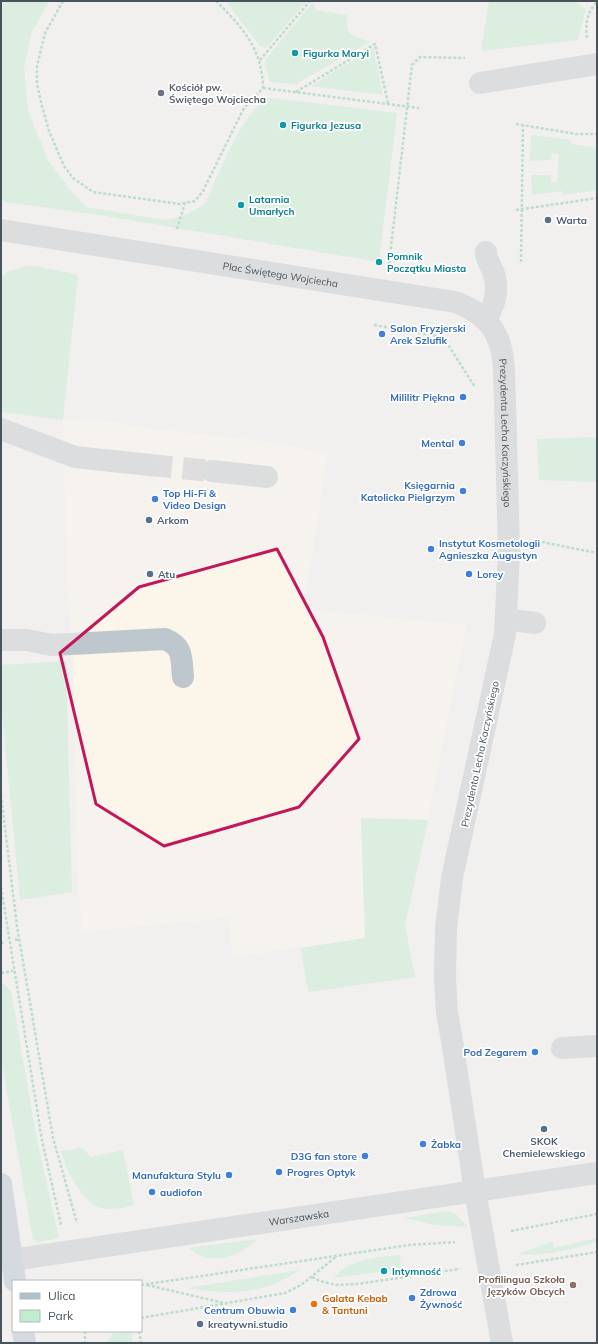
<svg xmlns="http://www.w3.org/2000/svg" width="598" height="1344" font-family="Mulish,sans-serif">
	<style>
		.commercial { fill: #fbf5ea }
		.green { fill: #c0edcf }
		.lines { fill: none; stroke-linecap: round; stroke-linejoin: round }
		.minor-tunnel { stroke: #c8c8ca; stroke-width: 22; stroke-dasharray: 22 11; stroke-linecap: butt }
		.path { stroke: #79c99e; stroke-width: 2.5; stroke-dasharray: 3 2; stroke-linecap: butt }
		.minor { stroke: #bec7cd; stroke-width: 22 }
		.major { stroke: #b0c0cd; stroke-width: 22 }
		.marked { fill: none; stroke: #c2185b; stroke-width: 3; stroke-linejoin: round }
		.culture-dot { fill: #0f9aa8; stroke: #fff; stroke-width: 1.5 }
		.worship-dot { fill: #6b7280; stroke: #fff; stroke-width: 1.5 }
		.service-dot { fill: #5c6f8a; stroke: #fff; stroke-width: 1.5 }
		.shop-dot { fill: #3f7fe0; stroke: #fff; stroke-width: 1.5 }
		.education-dot { fill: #8d6e63; stroke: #fff; stroke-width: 1.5 }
		.food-dot { fill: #e8710a; stroke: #fff; stroke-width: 1.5 }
		.labels { text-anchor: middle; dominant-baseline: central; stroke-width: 3.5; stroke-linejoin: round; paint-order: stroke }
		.culture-label { font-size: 10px; font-weight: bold; fill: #0d838f; stroke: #fff; text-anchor: start }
		.worship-label { font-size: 10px; font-weight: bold; fill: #5b616d; stroke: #fff; text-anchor: start }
		.service-label { font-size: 10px; font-weight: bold; fill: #4e5e75; stroke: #fff; text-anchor: start }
		.street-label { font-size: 10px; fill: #48545c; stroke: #fff }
		.shop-label { font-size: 10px; font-weight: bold; fill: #366cbe; stroke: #fff; text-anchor: start }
		.education-label { font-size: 10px; font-weight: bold; fill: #785e54; stroke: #fff; text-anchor: end }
		.food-label { font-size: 10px; font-weight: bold; fill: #c56008; stroke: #fff; text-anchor: start }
	</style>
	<rect width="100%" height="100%" fill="#f2efef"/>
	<path class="commercial" d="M63 420 110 421 153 429 263 441 328 453 304 609 467 625 428 820 361 818 365 938 233 957 228 918 82 932 77 866 73 658 67 586Z"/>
	<path class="green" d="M1 1H49L31 34 24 67 28 111 48 160 70 190 86 207 164 220C179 218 194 213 205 203 218 178 244 104 271 98L397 113 379 262 93 214 5 202 1 199Z
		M229 1H307L266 48 260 46 228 4Z
		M489 1H575L586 9 578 40 481 51Z
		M313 2 316 10 347 15C344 35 353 36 370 42L296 84 270 82 265 64 266 59Z
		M373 48 383 95 311 86Z
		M531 135 571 140V144L597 148V190L563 195 562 191 532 195 531 175H551V182H557L559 154 552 153 551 160 530 161Z
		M27 266H36L78 275 63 420 1 412 2 277 8 271Z
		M597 437V482L539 480 537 439Z
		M66 661 72 892 20 900 1 702V665Z
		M361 818 428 820 405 925 415 977 308 992 301 948 365 938Z
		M1 981 11 991 37 1140 59 1238 38 1242 33 1240 1 1058Z
		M80 1148 84 1149 90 1157 123 1150 134 1205C125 1207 114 1210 105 1209 82 1205 67 1171 61 1151Z
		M446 1211 456 1214 468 1227 435 1225 404 1218Z
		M597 1238V1242C573 1249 544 1257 519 1254L552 1241 554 1248Z
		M257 1239C239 1258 209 1267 188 1248Z
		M400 1255 401 1269 334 1278C346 1259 380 1257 400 1255Z
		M299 1270C265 1295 228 1295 187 1288Z
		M114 1331H131L133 1343H107Z"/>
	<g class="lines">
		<path class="minor-tunnel" d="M150 465 212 471"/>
		<path class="path" d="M63 1 45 33 37 66V84L42 106 49 131 64 166 73 178 93 192 180 204 195 201 203 191 244 108 263 88C262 48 243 28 216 1
			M587 38C585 24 587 12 597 2
			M260 60 310 1
			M263 88 419 108
			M296 92 375 44 388 103
			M516 124 576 134H597
			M516 210 597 198
			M177 229 185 203
			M521 262 523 125
			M389 264 412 65 420 57 465 58
			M374 325 443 337 475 387
			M537 541 597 553
			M1 795 17 926 53 1138 77 1223
			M1 887 42 1140 61 1225
			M15 940 19 939
			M1 944 3 942
			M1 973 13 971
			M511 1231 597 1214
			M516 1265 597 1252
			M312 1277 320 1281 336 1285 357 1284 459 1269V1268
			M141 1285 409 1245 455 1242
			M147 1285 224 1303
			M141 1318 285 1293 301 1285 337 1256
			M85 1331V1343
			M139 1331 141 1343"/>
		<g class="minor">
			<path d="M480 83 597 64"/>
			<path id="s1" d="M1 230 455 302C488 314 502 333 504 369L509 551 505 634 452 878 446 928 445 978 447 1012 453 1047 475 1191 502 1343"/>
			<path d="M486 319C496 304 499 288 493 271 490 265 486 259 486 252"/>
			<path d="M1 429 75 457 150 465"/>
			<path d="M212 471 267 477"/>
			<path d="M506 619 535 623"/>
			<path d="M1 640H27L52 645 165 639C184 647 181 658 183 677"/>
			<path d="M562 1048 597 1046"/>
			<path id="s2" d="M12 1260 597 1173"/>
		</g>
		<path class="major" d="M1 1184 15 1281
			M23 1331 25 1343"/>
	</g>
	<path d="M0 0H598V1344H0ZM277 549 323 637 359 739 299 807 164 846 96 804 60 653 139 587Z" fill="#f2efef" fill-opacity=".55" fill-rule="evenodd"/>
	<path class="marked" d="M277 549 323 637 359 739 299 807 164 846 96 804 60 653 139 587Z"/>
	<g class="culture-dot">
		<circle cx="295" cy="53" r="4"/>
		<circle cx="283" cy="125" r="4"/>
		<circle cx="241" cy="205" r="4"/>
		<circle cx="379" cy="262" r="4"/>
		<circle cx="384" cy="1271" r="4"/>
	</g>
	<circle class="worship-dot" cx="161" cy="93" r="4"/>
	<g class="service-dot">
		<circle cx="548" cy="220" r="4"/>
		<circle cx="149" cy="520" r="4"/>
		<circle cx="150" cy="574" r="4"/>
		<circle cx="544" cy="1129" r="4"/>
		<circle cx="200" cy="1324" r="4"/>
	</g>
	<g class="shop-dot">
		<circle cx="382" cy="334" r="4"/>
		<circle cx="463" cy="397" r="4"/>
		<circle cx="462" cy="443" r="4"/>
		<circle cx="463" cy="491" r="4"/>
		<circle cx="155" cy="499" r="4"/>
		<circle cx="431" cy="549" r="4"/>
		<circle cx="469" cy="574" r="4"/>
		<circle cx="535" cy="1052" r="4"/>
		<circle cx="423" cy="1144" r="4"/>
		<circle cx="365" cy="1156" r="4"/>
		<circle cx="279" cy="1172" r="4"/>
		<circle cx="229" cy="1175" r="4"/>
		<circle cx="152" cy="1192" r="4"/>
		<circle cx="412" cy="1298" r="4"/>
		<circle cx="293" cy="1310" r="4"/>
	</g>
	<circle class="education-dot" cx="573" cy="1285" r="4"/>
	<circle class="food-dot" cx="314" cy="1304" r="4"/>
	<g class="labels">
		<g class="culture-label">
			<text x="303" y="53">Figurka Maryi</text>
			<text x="291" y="125">Figurka Jezusa</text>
			<text x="249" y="199">Latarnia<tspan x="249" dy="12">Umarłych</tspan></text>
			<text x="387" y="256">Pomnik<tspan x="387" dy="12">Początku Miasta</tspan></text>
			<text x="392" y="1271">Intymność</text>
		</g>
		<g class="worship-label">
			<text x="169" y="87">Kościół pw.<tspan x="169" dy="12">Świętego Wojciecha</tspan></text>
		</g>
		<g class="service-label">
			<text x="556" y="220">Warta</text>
			<text x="157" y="520">Arkom</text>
			<text x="158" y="574">Atu</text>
			<text x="544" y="1141" text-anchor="middle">SKOK<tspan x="544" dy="12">Chemielewskiego</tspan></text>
			<text x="208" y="1324">kreatywni.studio</text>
		</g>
		<g class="street-label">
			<text stroke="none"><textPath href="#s1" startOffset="283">Plac Świętego Wojciecha</textPath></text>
			<text stroke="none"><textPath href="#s1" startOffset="613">Prezydenta Lecha Kaczyńskiego</textPath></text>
			<text transform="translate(480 754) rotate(-78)">Prezydenta Lecha Kaczyńskiego</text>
			<text stroke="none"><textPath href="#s2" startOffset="290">Warszawska</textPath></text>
		</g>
		<g class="shop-label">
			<text x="390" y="328">Salon Fryzjerski<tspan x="390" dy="12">Arek Szlufik</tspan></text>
			<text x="455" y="397" text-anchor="end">Mililitr Piękna</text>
			<text x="454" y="443" text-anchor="end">Mental</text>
			<text x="455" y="485" text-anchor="end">Księgarnia<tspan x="455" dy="12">Katolicka Pielgrzym</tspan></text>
			<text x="163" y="493">Top Hi-Fi &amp;<tspan x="163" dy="12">Video Design</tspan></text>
			<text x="439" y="543">Instytut Kosmetologii<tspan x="439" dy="12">Agnieszka Augustyn</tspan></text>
			<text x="477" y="574">Lorey</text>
			<text x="527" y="1052" text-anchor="end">Pod Zegarem</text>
			<text x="431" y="1144">Żabka</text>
			<text x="357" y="1156" text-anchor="end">D3G fan store</text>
			<text x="287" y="1172">Progres Optyk</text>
			<text x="221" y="1175" text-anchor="end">Manufaktura Stylu</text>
			<text x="160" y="1192">audiofon</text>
			<text x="420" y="1292">Zdrowa<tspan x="420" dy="12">Żywność</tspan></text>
			<text x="285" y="1310" text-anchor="end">Centrum Obuwia</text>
		</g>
		<g class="education-label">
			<text x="565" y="1279">Profilingua Szkoła<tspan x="565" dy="12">Języków Obcych</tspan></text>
		</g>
		<g class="food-label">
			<text x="322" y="1298">Galata Kebab<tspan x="322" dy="12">&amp; Tantuni</tspan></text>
		</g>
	</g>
	<rect width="598" height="1344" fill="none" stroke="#48545c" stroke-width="4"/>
	<rect x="12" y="1280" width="130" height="52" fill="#ffffff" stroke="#b6bbbe"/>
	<rect x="20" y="1293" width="20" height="6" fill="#b0c0cd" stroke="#b6bbbe"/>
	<text x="48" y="1300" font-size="12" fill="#48545c">Ulica</text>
	<rect x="20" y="1310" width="20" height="12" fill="#c0edcf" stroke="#b6bbbe"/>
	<text x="48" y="1320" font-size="12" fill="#48545c">Park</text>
</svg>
